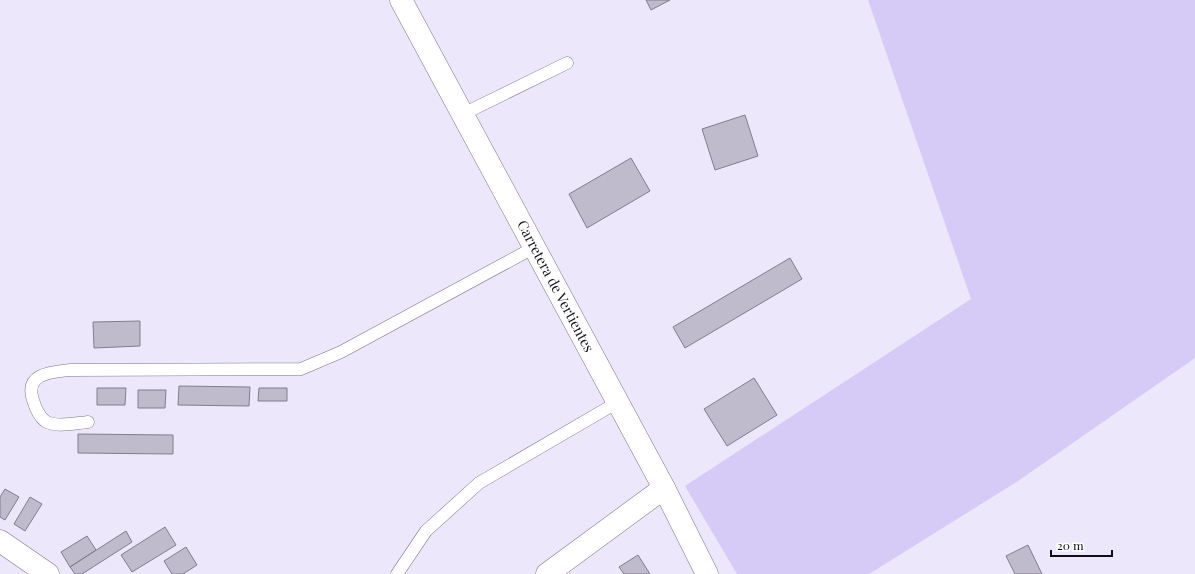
<svg xmlns="http://www.w3.org/2000/svg" width="1195" height="574" font-family="'Playfair Display',serif">
	<style>
		.green { fill: #d6caf6 }
		.building { fill: #bfbacc; stroke: #827d8e }
		.lines { fill: none; stroke-linecap: round; stroke-linejoin: round }
		.lane-casing { stroke: #7b7687; stroke-width: 13 }
		.street-casing { stroke: #7b7687; stroke-width: 23 }
		.secondary-casing { stroke: #7b7687; stroke-width: 23 }
		.lane { stroke: #fff; stroke-width: 12 }
		.street { stroke: #fff; stroke-width: 22 }
		.secondary { stroke: #fff; stroke-width: 22 }
		.labels { text-anchor: middle; dominant-baseline: central; stroke-width: 3; stroke-linejoin: round; paint-order: stroke }
		.street-label { font-size: 14px; fill: #0f0d14; stroke: #fff }
	</style>
	<rect width="100%" height="100%" fill="#ece7fa"/>
	<path class="green" d="M868 0H1195V358L1018 481 869 574H737L685 486 971 299Z"/>
	<path class="building" d="M646 0H670L651 10Z
		M745 115 758 156 715 170 702 129Z
		M631 158 650 191 587 228 569 194Z
		M790 258 802 279 685 348 673 327Z
		M140 321V346L94 348 93 322Z
		M754 378 777 415 727 446 704 409Z
		M179 386 250 387 249 406 178 405Z
		M97 388H126L125 405H97Z
		M259 388H287V401H258Z
		M138 390H166L165 408H138Z
		M78 434 173 435V454L78 453Z
		M5 489 19 497 5 520 0 517V497Z
		M30 497 42 504 25 531 14 524Z
		M165 527 176 545 132 572 121 555Z
		M126 531 132 542 82 574H75L70 567Z
		M87 536 96 550 70 567 61 552Z
		M1028 545 1042 574H1015L1006 556Z
		M186 547 197 565 183 574H172L164 561Z
		M638 555 650 574H624L619 567Z"/>
	<g class="lines">
		<defs>
			<path id="lane" d="M463 114 567 63
				M88 422C76 423 55 428 45 421 39 416 35 407 33 400 24 373 52 372 70 370L301 369 341 352 535 247
				M397 574 426 531 479 483 618 402"/>
			<path id="street" d="M0 541 48 574
				M547 574 664 488"/>
			<path id="secondary" d="M401 0 664 488 707 574"/>
		</defs>
		<use href="#lane" class="lane-casing"/>
		<use href="#street" class="street-casing"/>
		<use href="#secondary" class="secondary-casing"/>
		<use href="#lane" class="lane"/>
		<use href="#street" class="street"/>
		<use href="#secondary" class="secondary"/>
	</g>
	<g class="labels">
		<g class="street-label">
			<text transform="translate(556 286) rotate(62)">Carretera de Vertientes</text>
		</g>
	</g>
	<path d="M1051 550v6h61v-6" fill="none" stroke="#0f0d14" stroke-width="2"/>
	<text x="1057" y="550" font-size="12" fill="#0f0d14" stroke="#ffffff" stroke-width="3" paint-order="stroke">20 m</text>
</svg>
